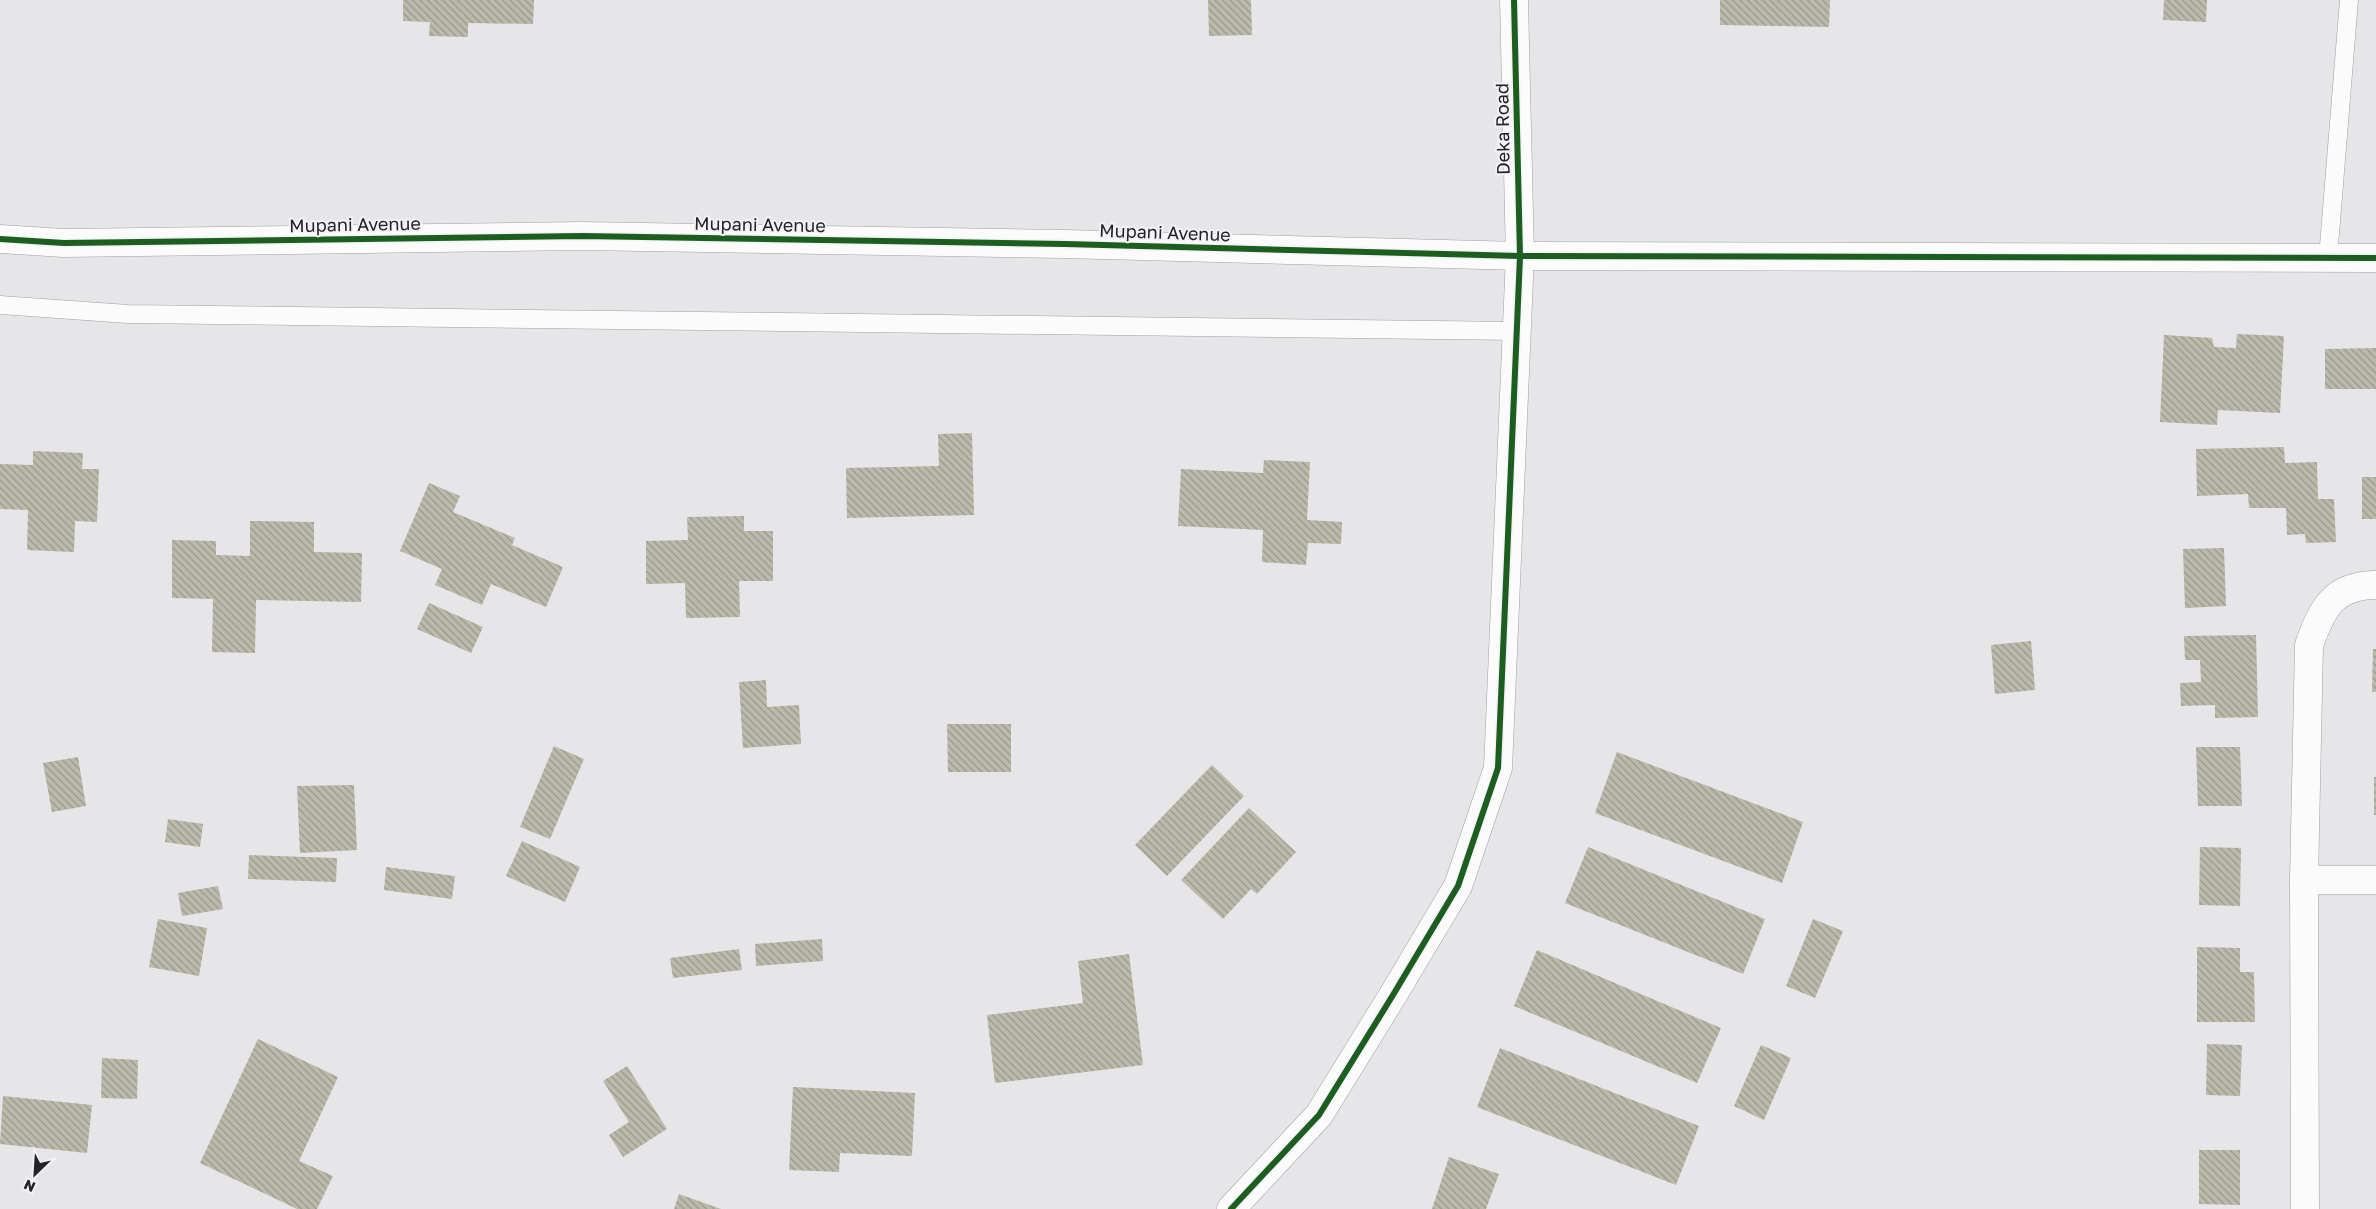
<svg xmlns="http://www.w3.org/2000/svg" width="2376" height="1209" font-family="'Golos Text',sans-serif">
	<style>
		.building { fill: url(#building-back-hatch) }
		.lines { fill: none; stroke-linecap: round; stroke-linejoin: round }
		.service-casing { stroke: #a09fa1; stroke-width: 19 }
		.minor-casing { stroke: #a09fa1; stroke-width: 29 }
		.tertiary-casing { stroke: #a09fa1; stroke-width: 29 }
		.service { stroke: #fbfbfc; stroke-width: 18 }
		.minor { stroke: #fbfbfc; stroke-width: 28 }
		.tertiary { stroke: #fbfbfc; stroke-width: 28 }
		.cycleway-casing { stroke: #f4f1f7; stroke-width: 9 }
		.cycleway { stroke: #1b5e20; stroke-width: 6 }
		.labels { text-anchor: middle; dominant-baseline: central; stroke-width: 4; stroke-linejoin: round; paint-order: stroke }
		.street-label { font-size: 18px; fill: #242325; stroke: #f4f1f7 }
	</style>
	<defs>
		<pattern id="building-back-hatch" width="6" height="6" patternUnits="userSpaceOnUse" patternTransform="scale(1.25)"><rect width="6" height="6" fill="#bcbaaa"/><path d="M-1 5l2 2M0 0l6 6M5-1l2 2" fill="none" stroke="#99978a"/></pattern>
	</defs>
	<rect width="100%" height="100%" fill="#e6e5e8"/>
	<path class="building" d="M403 0H534L533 24 468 23V37L429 36 430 22 403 21Z
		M1208 0H1251L1252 35 1209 36Z
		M1720 0H1830L1829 27 1720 25Z
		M2164 0H2207L2206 22 2163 20Z
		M2237 334 2284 336 2280 413 2218 410 2217 425 2160 422 2164 335 2212 338 2214 347 2236 348Z
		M2376 348V389H2325V349Z
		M972 433 974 515 847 518 846 468 939 466 938 434Z
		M2284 447 2285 463 2317 462 2318 499H2334L2336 542 2306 543 2305 534 2287 535 2286 508H2249L2248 494 2197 496 2196 449Z
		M33 451 83 453 82 469H99L97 522 75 521 74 552 27 550 28 510 0 509V464L33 465Z
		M1264 460 1310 462 1307 520 1342 522 1341 544 1308 543 1306 565 1262 562 1263 530 1178 526 1181 469 1263 473Z
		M2362 477H2376V519H2362Z
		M429 483 460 496 453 512 515 538 512 545 563 567 546 607 491 584 482 605 435 585 442 569 400 551Z
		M744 516V531H773V581H739L740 617 686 618 685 583 646 584V541L688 540 687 517Z
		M250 521 314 522V552L362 553 361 602 256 600 255 653 212 652 213 599 172 598V540L216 541V555L250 556Z
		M2224 548 2226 606 2185 608 2183 549Z
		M429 603 483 627 471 653 417 629Z
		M2256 635 2258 717 2215 718V705L2181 706 2180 683 2201 682 2200 660H2185L2184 636Z
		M2031 641 2035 690 1995 694 1991 645Z
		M2373 649H2376V692H2372Z
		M766 680 767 707 799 705 801 744 743 748 739 682Z
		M947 724H1011V772H948Z
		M554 746 584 759 550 839 520 827Z
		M2196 747H2240L2242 806H2198Z
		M1617 752 1803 822 1782 883 1595 813Z
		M78 757 86 806 52 812 43 763Z
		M1212 765 1244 796 1167 876 1135 845Z
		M2374 777H2376V815H2374Z
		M354 785 357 850 300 853 297 786Z
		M1249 808 1296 852 1257 894 1251 889 1223 919 1181 880Z
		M168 819 203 824 200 847 165 842Z
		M522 841 580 867 565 902 506 876Z
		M1588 847 1765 919 1743 974 1565 903Z
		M2200 847 2241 848 2240 906 2199 905Z
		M249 855 337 858 336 882 248 879Z
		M386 867 455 876 452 899 384 890Z
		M218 886 223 909 182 916 178 893Z
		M158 919 207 928 199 976 149 967Z
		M1813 919 1843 931 1815 998 1786 986Z
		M822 939 823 961 756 966 755 944Z
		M2197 947 2240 948V972H2254L2255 1022H2197Z
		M739 949 742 970 673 978 670 958Z
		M1537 950 1721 1028 1697 1083 1514 1006Z
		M1129 954 1143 1065 995 1083 987 1015 1083 1003 1078 961Z
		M258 1039 338 1077 299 1161 333 1176 317 1209H297L200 1163Z
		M2207 1044 2242 1045 2240 1096 2206 1095Z
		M1761 1045 1791 1058 1764 1120 1734 1106Z
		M1500 1048 1699 1126 1676 1185 1477 1107Z
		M102 1058 138 1060 137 1099 101 1098Z
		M627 1066 667 1129 623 1157 609 1135 629 1122 603 1081Z
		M793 1087 915 1093 912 1156 840 1153 839 1172 789 1170Z
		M3 1096 92 1105 87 1153 0 1144Z
		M2199 1150H2240V1205L2199 1204Z
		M1449 1157 1499 1174 1486 1209H1432Z
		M679 1194 721 1209H674Z"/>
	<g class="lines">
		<defs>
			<path id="service" d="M2328 258 2349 0
				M0 305 128 314 1518 331"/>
			<path id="minor" d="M2304 880H2376
				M1231 1209 1319 1115 1393 995 1458 886 1498 768 1520 256 1514 0
				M2305 1209 2304 880 2309 645C2322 609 2333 585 2376 585"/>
			<path id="tertiary" d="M0 239 64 243 582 236 1065 244 1520 256 2376 258"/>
		</defs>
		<use href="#service" class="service-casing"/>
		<use href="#minor" class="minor-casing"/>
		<use href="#tertiary" class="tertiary-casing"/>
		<use href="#service" class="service"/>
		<use href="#minor" class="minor"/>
		<use href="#tertiary" class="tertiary"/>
		<defs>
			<path id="cycleway" d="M0 239 64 243 582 236 1065 244 1520 256 2376 258
				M1231 1209 1319 1115 1393 995 1458 886 1498 768 1520 256 1514 0"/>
		</defs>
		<use href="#cycleway" class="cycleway-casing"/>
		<use href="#cycleway" class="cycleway"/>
	</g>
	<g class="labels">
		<g class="street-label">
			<text transform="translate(1502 129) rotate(-91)">Deka Road</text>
			<text transform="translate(355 224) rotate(-1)">Mupani Avenue</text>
			<text transform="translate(760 224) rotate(1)">Mupani Avenue</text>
			<text transform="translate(1165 232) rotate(2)">Mupani Avenue</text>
		</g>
	</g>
	<g transform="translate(35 1174) rotate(205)" stroke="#f4f1f7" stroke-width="4" paint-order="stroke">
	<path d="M0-4L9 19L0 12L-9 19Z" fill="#242325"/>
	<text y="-8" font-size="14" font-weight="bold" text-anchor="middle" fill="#242325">N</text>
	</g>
</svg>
